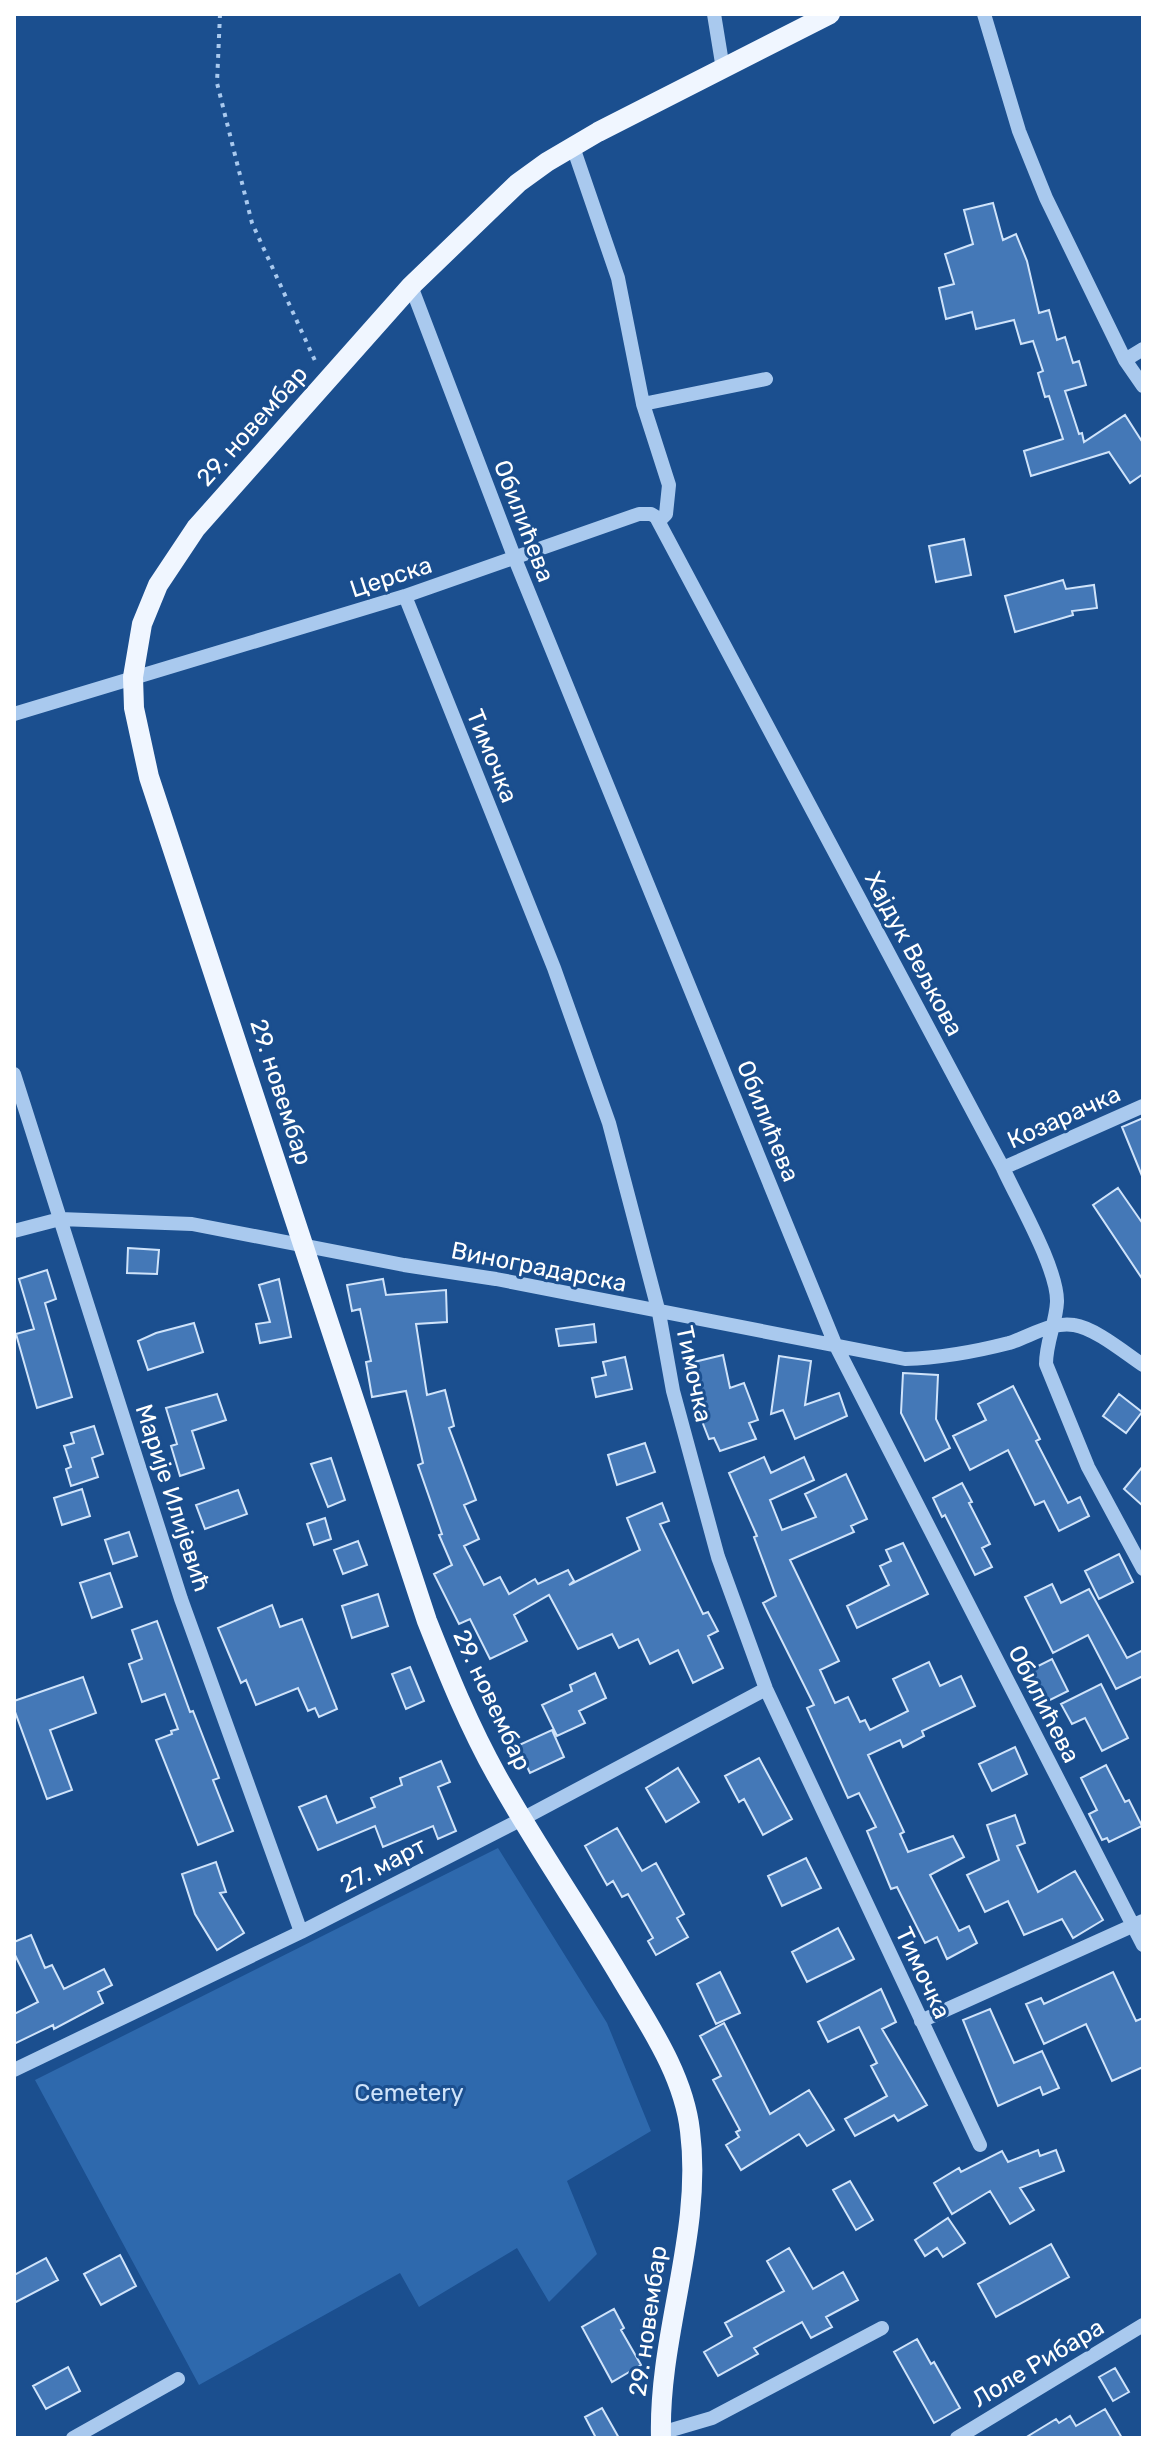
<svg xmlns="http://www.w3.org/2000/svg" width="1157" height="2452" font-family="Rubik,sans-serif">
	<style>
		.green { fill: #2e69ad }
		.building { fill: #4478b7; stroke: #cfe3fa; stroke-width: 2 }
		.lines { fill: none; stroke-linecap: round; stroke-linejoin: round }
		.path { stroke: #a9c9ee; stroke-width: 4; stroke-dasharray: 4 6; stroke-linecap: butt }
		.minor { stroke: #a9c9ee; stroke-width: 14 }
		.major { stroke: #f0f6ff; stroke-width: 20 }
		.labels { text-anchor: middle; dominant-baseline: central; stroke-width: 6; stroke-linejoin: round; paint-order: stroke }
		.street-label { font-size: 24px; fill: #fff; stroke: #1b4f8f }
		.park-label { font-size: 24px; fill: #cfe3fa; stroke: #1b4f8f }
	</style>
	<rect width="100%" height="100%" fill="#1b4f8f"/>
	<path class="green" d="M498 1848 607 2023 651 2131 567 2181 597 2254 549 2302 517 2248 419 2307 400 2273 199 2385 35 2080Z"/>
	<path class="building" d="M993 203 1003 240 1016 234 1027 261 1039 313 1049 310 1057 340 1065 337 1073 363 1079 361 1086 385 1065 391 1079 434 1082 433 1084 442 1125 415 1143 443V474L1130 483 1109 452 1031 476 1024 451 1063 439 1049 396 1045 397 1038 373 1043 371 1033 341 1021 344 1014 320 976 329 972 312 946 319 939 288 954 284 945 254 973 244 964 210Z
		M964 539 971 575 936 582 929 546Z
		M1063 580 1066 589 1094 585 1097 608 1072 611 1073 615 1015 632 1005 596Z
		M1143 1118V1176H1142L1122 1127Z
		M1118 1188 1143 1224V1280L1093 1205Z
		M128 1248 159 1250 157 1274 127 1273Z
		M47 1270 56 1299 45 1303 72 1397 37 1408 16 1334 34 1329 19 1279Z
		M279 1279 291 1337 260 1343 256 1324 270 1322 259 1285Z
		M383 1279 386 1295 446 1290 447 1322 416 1324 427 1395 445 1390 454 1426 449 1428 476 1500 464 1505 479 1539 464 1546 484 1585 500 1577 509 1594 535 1579 538 1584 568 1570 574 1581 569 1585 640 1550 627 1518 662 1503 669 1521 660 1524 703 1614 708 1612 718 1631 708 1636 723 1668 693 1683 678 1650 650 1664 638 1639 619 1648 612 1634 578 1649 549 1595 514 1615 527 1641 490 1659 470 1619 459 1624 434 1574 452 1565 439 1535 442 1534 418 1465 423 1463 406 1391 372 1397 366 1362 371 1361 360 1309 352 1311 347 1285Z
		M194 1323 203 1352 148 1370 138 1341 156 1333Z
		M594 1324 596 1342 559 1346 556 1329Z
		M723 1355 730 1388 744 1383 758 1420 749 1423 756 1439 720 1451 714 1438 709 1439 695 1403 702 1400 694 1362Z
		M779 1356 811 1361 805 1405 839 1393 847 1416 795 1439 783 1410 771 1414Z
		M625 1357 632 1389 596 1397 592 1378 606 1375 603 1362Z
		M903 1373 938 1375 936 1419 950 1448 925 1461 901 1413Z
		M1013 1386 1040 1439 1036 1441 1068 1503 1080 1497 1089 1516 1059 1531 1044 1501 1035 1505 1008 1450 970 1470 953 1436 986 1420 978 1404Z
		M217 1394 226 1420 192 1431 204 1468 180 1476 171 1446 177 1444 166 1408Z
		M1119 1394 1142 1412 1126 1433 1103 1416Z
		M94 1426 103 1454 92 1458 98 1477 71 1486 66 1469 71 1467 64 1446 74 1443 71 1433Z
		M645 1443 655 1472 617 1485 608 1455Z
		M764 1457 771 1473 804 1457 814 1480 770 1500 782 1530 816 1517 805 1494 846 1474 867 1519 851 1526 854 1532 790 1560 839 1661 820 1670 835 1703 848 1697 860 1722 865 1720 870 1730 908 1711 893 1679 929 1662 940 1686 961 1676 975 1706 922 1731 924 1736 903 1747 900 1740 868 1755 904 1832 900 1834 908 1852 953 1836 964 1857 930 1875 959 1931 969 1926 977 1943 947 1959 937 1937 925 1943 897 1887 891 1889 867 1831 876 1827 859 1793 848 1798 807 1708 814 1705 763 1603 776 1596 754 1537 757 1536 729 1473Z
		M331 1458 345 1500 328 1507 311 1464Z
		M1143 1466V1506L1124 1489Z
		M962 1483 972 1502 969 1503 990 1544 982 1548 992 1567 975 1575 945 1515 942 1517 933 1498Z
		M82 1489 90 1516 62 1525 54 1498Z
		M238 1490 247 1514 205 1529 196 1505Z
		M325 1518 331 1539 314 1545 307 1524Z
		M129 1532 137 1556 113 1564 105 1540Z
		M358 1541 367 1565 343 1574 334 1550Z
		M903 1543 928 1594 857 1628 847 1606 889 1585 880 1566 891 1561 886 1550Z
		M1119 1554 1133 1582 1099 1599 1085 1571Z
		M110 1573 122 1607 92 1618 80 1583Z
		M1052 1584 1061 1603 1089 1589 1127 1658 1143 1650V1676L1116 1689 1088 1635 1053 1653 1025 1597Z
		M378 1594 388 1626 352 1638 342 1606Z
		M272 1605 280 1627 302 1619 337 1709 319 1717 315 1708 308 1711 298 1688 256 1705 246 1680 241 1683 218 1628Z
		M157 1621 190 1712 193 1711 219 1778 213 1780 233 1831 198 1845 156 1740 172 1734 171 1731 178 1729 165 1694 142 1702 129 1664 142 1659 132 1630Z
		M1052 1659 1068 1691 1044 1703 1028 1671Z
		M410 1667 424 1701 406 1709 392 1674Z
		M595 1673 606 1698 579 1711 585 1723 557 1736 542 1705 572 1691 570 1685Z
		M83 1677 96 1713 50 1730 72 1790 47 1799 14 1709V1701Z
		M1101 1684 1128 1738 1102 1751 1085 1718 1072 1724 1061 1704Z
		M552 1730 564 1757 530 1773 517 1746Z
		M1015 1747 1027 1774 992 1791 979 1764Z
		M759 1758 792 1819 763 1835 744 1799 739 1802 725 1776Z
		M441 1761 450 1782 438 1787 456 1831 438 1839 433 1826 383 1847 375 1826 318 1850 299 1807 326 1796 337 1823 375 1807 371 1798 402 1785 400 1778Z
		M1106 1765 1125 1802 1129 1800 1142 1826 1109 1842 1107 1838 1102 1840 1089 1814 1097 1810 1081 1778Z
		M678 1768 699 1802 666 1822 646 1788Z
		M1015 1815 1025 1843 1017 1846 1038 1892 1075 1871 1103 1920 1073 1938 1062 1919 1024 1935 1008 1901 985 1912 967 1875 999 1860 987 1825Z
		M617 1828 642 1871 656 1863 684 1914 677 1918 688 1937 656 1955 648 1941 653 1938 628 1894 622 1897 613 1881 607 1885 585 1846Z
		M806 1858 821 1888 782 1906 768 1876Z
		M216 1862 226 1892 220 1893 244 1933 217 1950 195 1914 182 1874Z
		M838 1928 854 1959 807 1982 792 1952Z
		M31 1935 45 1968 52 1965 64 1989 104 1969 112 1985 98 1992 103 2003 54 2029 53 2025 14 2044V2014L38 2002 14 1953V1942Z
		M720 1972 740 2013 716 2024 697 1984Z
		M1113 1972 1136 2021 1143 2018V2067L1112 2081 1086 2024 1044 2044 1026 2004 1041 1998 1044 2004Z
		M881 1989 896 2022 882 2029 927 2105 898 2121 894 2115 855 2136 845 2119 887 2096 871 2066 877 2063 859 2027 828 2042 818 2022Z
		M990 2009 1014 2063 1042 2051 1059 2088 1043 2095 1040 2087 998 2106 963 2020Z
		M724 2023 770 2114 809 2090 834 2130 807 2146 799 2134 741 2170 726 2145 739 2137 736 2132 740 2130 713 2080 721 2076 700 2036Z
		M1038 2150 1040 2156 1056 2150 1064 2171 1020 2188 1034 2210 1010 2224 990 2191 952 2214 934 2183 959 2168 961 2172 1002 2151 1008 2162Z
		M850 2181 873 2220 856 2230 833 2190Z
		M948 2218 965 2243 943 2257 937 2248 925 2256 915 2240Z
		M1051 2244 1069 2277 996 2317 978 2284Z
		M789 2248 813 2289 843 2272 858 2300 826 2317 832 2327 811 2338 802 2322 754 2348 758 2354 718 2376 704 2352 732 2336 725 2323 784 2291 767 2261Z
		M120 2255 136 2286 101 2305 84 2274Z
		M46 2258 58 2280 14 2303V2275Z
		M614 2309 624 2328 621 2330 641 2365 612 2382 582 2327Z
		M917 2339 931 2364 934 2362 960 2408 934 2423 894 2352Z
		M68 2367 80 2391 46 2409 33 2386Z
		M1115 2368 1129 2392 1113 2401 1099 2377Z
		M602 2408 619 2438H596L585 2417Z
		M1105 2409 1122 2438H1025L1056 2419 1059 2423 1070 2416 1076 2426Z"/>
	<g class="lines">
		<path class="path" d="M220 14 217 83 252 223 317 365"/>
		<path class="minor" d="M714 14 723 69
			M984 14 1019 131 1046 198 1125 360 1143 386
			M573 147 618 278 643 404 669 485 666 514 660 520
			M411 286 515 559 835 1344 1143 1945
			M1125 360 1143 349
			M643 404 766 379
			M405 596 554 968 609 1123 659 1313 673 1391 718 1557 766 1689 980 2145
			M14 714 405 596 639 514H651L656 517 1003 1168C1017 1199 1058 1269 1057 1302 1056 1323 1046 1342 1046 1364L1088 1467 1143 1569
			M14 1074 181 1599 301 1932
			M1003 1168 1143 1106
			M14 1231 60 1219 192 1224 404 1265 496 1279 905 1359C941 1358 974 1352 1009 1343 1029 1337 1052 1321 1074 1325 1095 1328 1125 1353 1143 1365
			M921 2021 1143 1921
			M14 2070 301 1932 524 1818 766 1689
			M661 2433 712 2418 882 2328
			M73 2438 178 2379
			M957 2438 1143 2325"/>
		<path class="major" d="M661 2438C658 2334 703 2234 690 2131 684 2077 651 2028 624 1983 583 1913 536 1846 497 1776 469 1726 448 1674 427 1621L149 777 134 708 133 677 142 624 158 585 196 528 411 286 518 183 547 162 598 132 830 14"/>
	</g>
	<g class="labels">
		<g class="street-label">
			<text transform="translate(252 426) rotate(-48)">29. новембар</text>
			<text transform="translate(524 521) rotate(69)">Обилићева</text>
			<text transform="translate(391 577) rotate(-18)">Церска</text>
			<text transform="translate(492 756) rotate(68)">Тимочка</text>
			<text transform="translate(914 954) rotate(62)">Хајдук Вељкова</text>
			<text transform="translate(281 1092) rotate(72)">29. новембар</text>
			<text transform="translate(1064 1117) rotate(-24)">Козарачка</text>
			<text transform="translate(768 1121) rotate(68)">Обилићева</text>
			<text transform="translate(539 1267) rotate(11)">Виноградарска</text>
			<text transform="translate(694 1374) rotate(78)">Тимочка</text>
			<text transform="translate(173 1498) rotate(72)">Марије Илијевић</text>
			<text transform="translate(492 1700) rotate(65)">29. новембар</text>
			<text transform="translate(1044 1704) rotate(63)">Обилићева</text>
			<text transform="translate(383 1865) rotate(-27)">27. март</text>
			<text transform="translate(923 1973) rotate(65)">Тимочка</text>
			<text transform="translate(648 2321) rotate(-82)">29. новембар</text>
			<text transform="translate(1038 2363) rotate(-31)">Лоле Рибара</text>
		</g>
		<g class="park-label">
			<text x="409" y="2093">Cemetery</text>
		</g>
	</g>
	<rect width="1157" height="2452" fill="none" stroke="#ffffff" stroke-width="32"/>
</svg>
